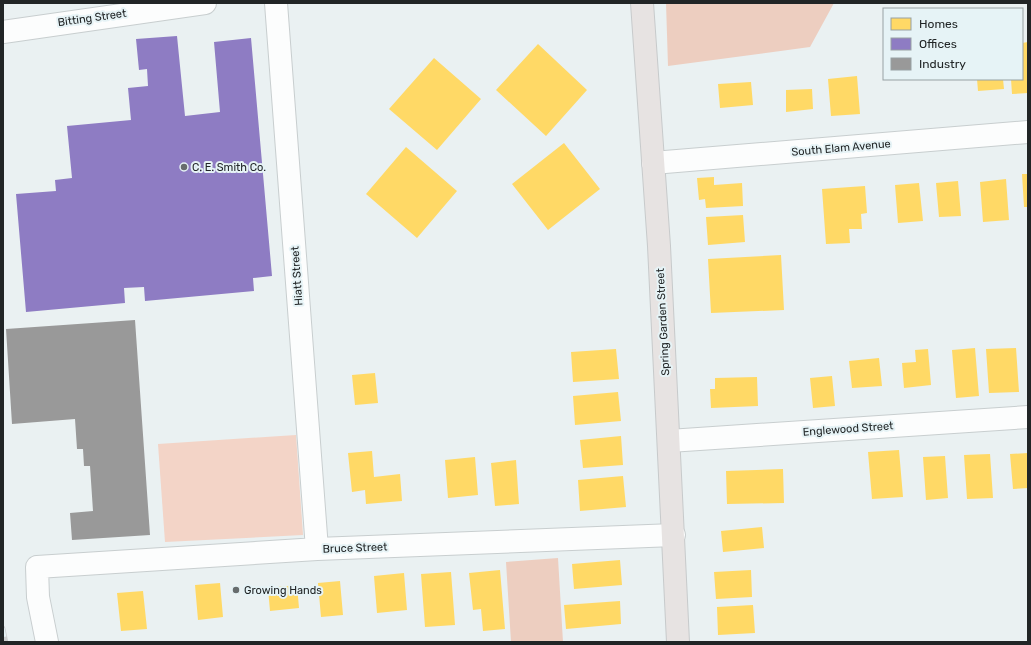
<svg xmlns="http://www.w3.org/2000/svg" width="1031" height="645" font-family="Rubik,sans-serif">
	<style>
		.green { fill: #f3d4c7 }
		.forest { fill: #edcec0 }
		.homes { fill: #ffd966 }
		.offices { fill: #8e7cc3 }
		.industry { fill: #999 }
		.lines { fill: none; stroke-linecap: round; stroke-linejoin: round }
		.minor-casing { stroke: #c8cecf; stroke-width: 24 }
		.major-casing { stroke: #c7cacb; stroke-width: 24 }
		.minor { stroke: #fcfdfd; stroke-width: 22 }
		.major { stroke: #e7e3e2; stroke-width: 22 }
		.rail-casing { stroke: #ced0d1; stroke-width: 4.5 }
		.rail { stroke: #e6f3f6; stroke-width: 3; stroke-dasharray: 9; stroke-linecap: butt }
		.poi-dot { fill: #676c6d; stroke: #e6f3f6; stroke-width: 1.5 }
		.labels { text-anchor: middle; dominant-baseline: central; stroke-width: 4; stroke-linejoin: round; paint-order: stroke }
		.street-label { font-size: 11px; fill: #212526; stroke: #e6f3f6 }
		.poi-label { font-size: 11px; fill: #212526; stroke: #e6f3f6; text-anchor: start }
	</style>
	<rect width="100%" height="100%" fill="#eaf1f2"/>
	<path class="green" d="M296 435 303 535 165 542 158 444Z"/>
	<path class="forest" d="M666 3H834L810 47 668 66Z
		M558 558 563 642H511L506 562Z"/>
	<path class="homes" d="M1028 42V93L1012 94 1011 79H1022V43Z
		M538 44 587 90 546 136 496 90Z
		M434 58 481 99 437 150 389 109Z
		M857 76 860 114 831 116 828 79Z
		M977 79H1003L1004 89 978 91Z
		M751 82 753 105 720 108 718 84Z
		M812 89 813 109 786 112V90Z
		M564 143 600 189 548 230 512 184Z
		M406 147 457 191 417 238 366 194Z
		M1022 174H1028V207H1024Z
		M714 177V185L742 183 743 206 706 208 705 199 699 200 697 178Z
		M1006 179 1009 220 983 222 980 182Z
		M958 181 961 216 939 217 936 183Z
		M919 183 923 221 898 223 895 185Z
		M865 186 867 213 861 214 862 229H849L850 243 826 244 822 189Z
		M743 215 745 242 708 245 706 217Z
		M781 255 784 310 711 313 708 259Z
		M975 348 979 396 956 398 952 350Z
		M1016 348 1019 392 989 393 986 349Z
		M616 349 619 379 573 382 571 352Z
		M928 349 931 385 904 388 902 363 916 362 915 350Z
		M879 358 882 386 852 388 849 361Z
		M375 373 378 403 355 405 352 375Z
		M832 376 835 406 813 408 810 378Z
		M757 377 758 406 711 408 710 389H715V378Z
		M618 392 621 421 575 425 573 396Z
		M621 436 623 465 583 468 580 440Z
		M899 450 903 497 872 499 868 452Z
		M372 451 374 477 400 474 402 501 366 504 365 490 352 492 348 453Z
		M1028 453V488L1013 489 1010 454Z
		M990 454 993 498 967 499 964 455Z
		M945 456 948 498 926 500 923 457Z
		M475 457 478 495 448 498 445 460Z
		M516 460 519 504 495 506 491 463Z
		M783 469 784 503 727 504 726 471Z
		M623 476 626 507 580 511 578 480Z
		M762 527 764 548 723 552 721 531Z
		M620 560 622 585 574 589 572 564Z
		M500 570 505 629 483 631 481 609 473 610 469 573Z
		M751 570 752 597 716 599 714 572Z
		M451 572 455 625 425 627 421 574Z
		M404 573 407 610 377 613 374 576Z
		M340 581 343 615 321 617 318 583Z
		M220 583 223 617 198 620 195 585Z
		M297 585 299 608 270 611 268 588Z
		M143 591 147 629 121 631 117 593Z
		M620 601 621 624 566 629 564 605Z
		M753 605 755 633 718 635 717 607Z"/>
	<path class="offices" d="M177 36 185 116 220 112 214 42 251 38 272 276 253 278 254 291 145 301 144 287 124 288 125 303 26 312 16 194 56 191 55 180 72 178 67 126 131 120 128 88 148 86 147 69 139 70 136 39Z"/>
	<path class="industry" d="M135 320 150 535 72 540 70 513 93 511 90 466H84L83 449H77L75 419 12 424 6 329Z"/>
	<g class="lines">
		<defs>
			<path id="minor" d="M276 3 317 549
				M3 32 205 3
				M653 163 1028 132
				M669 441 1028 417
				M47 642 38 597 37 567 317 549 674 535"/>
			<path id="major" d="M642 3 659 246 678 642"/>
		</defs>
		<use href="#minor" class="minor-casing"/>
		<use href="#major" class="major-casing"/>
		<use href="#minor" class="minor"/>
		<use href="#major" class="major"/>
		<defs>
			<path id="rail" d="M3 628 6 642"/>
		</defs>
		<use href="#rail" class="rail-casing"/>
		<use href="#rail" class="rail"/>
	</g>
	<g class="poi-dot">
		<circle cx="184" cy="167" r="4"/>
		<circle cx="236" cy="590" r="4"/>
	</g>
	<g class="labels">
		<g class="street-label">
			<text transform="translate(92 18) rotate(-8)">Bitting Street</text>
			<text transform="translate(841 148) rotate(-5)">South Elam Avenue</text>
			<text transform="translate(297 276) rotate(-94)">Hiatt Street</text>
			<text transform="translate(663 322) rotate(-93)">Spring Garden Street</text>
			<text transform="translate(848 429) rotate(-4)">Englewood Street</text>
			<text transform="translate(355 548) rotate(-2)">Bruce Street</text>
		</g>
		<g class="poi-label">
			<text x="192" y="167">C. E. Smith Co.</text>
			<text x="244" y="590">Growing Hands</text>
		</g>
	</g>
	<rect width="1031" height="645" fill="none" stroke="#212526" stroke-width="8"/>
	<rect x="883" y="8" width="140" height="72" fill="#e6f3f6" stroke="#97a1a3"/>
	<rect x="891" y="18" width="20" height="12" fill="#ffd966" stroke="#97a1a3"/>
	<text x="919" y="28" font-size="12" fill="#212526">Homes</text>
	<rect x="891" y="38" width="20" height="12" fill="#8e7cc3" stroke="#97a1a3"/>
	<text x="919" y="48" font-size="12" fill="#212526">Offices</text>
	<rect x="891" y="58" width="20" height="12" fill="#999999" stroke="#97a1a3"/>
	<text x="919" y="68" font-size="12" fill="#212526">Industry</text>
</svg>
